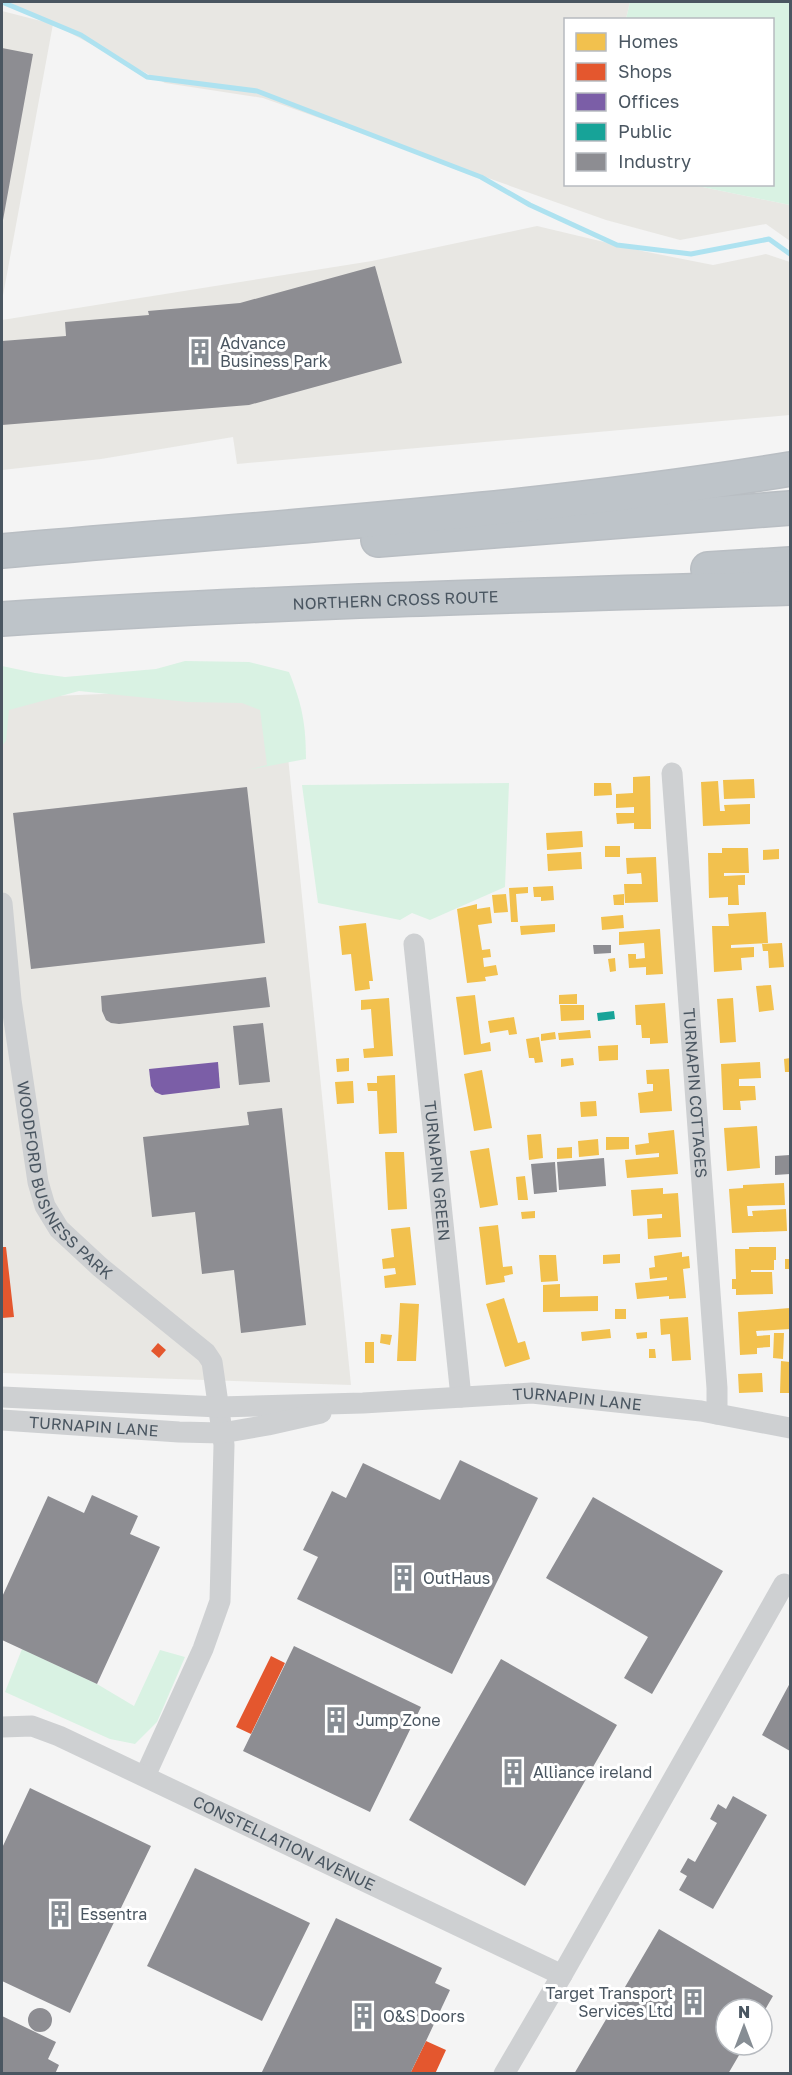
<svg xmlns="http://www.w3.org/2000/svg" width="792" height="2075" font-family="'Golos Text',sans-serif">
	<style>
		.commercial { fill: #e8e7e3 }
		.green { fill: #d9f2e3 }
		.homes { fill: #f2c14e }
		.shops { fill: #e4572e }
		.offices { fill: #7b5ea7 }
		.public { fill: #17a398 }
		.industry { fill: #8d8d92 }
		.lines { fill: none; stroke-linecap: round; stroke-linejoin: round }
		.stream { stroke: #aee2f0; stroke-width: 5 }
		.highway-casing { stroke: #b9bec3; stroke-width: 36 }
		.street { stroke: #ced0d2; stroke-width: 21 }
		.highway { stroke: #bec4c9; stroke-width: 33 }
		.labels { text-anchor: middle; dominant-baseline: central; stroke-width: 6; stroke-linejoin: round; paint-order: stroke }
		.poi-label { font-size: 16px; fill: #4a5661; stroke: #fff; text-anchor: start }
		.street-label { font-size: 16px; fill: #4a5661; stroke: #fff }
	</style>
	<rect width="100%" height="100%" fill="#f4f4f4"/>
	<path class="commercial" d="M9 2H630L626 19 566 20V184L693 185 790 205V241L766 224 680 240 606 220 263 98 165 83 53 24 2 301V11L49 23Z
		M537 226 642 251 713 265 766 254 790 262V415L237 464 233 437 101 459 2 470V320L372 261Z
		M281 687 351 1385 2 1373V698Z"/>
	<path class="green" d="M630 2H790V205L693 185 772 184V20L626 19Z
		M185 661 249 662 289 672C302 704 306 724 306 759L247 770 267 765 260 710 242 703 188 702 79 691 9 710 6 741 2 746V666L35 673 65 677 156 669Z
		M509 783 505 887 430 920 412 913 400 920 318 903 302 785Z
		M22 1649 97 1684 134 1706 160 1650 185 1657 157 1722 135 1744 110 1739 5 1692Z"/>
	<path class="homes" d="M650 776 651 829H634V823L617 824 616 813H634V807L616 808V794L633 793V777Z
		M754 779 755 798 724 799 723 780Z
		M718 781 720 811H725L724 805 750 804V824L703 826 701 782Z
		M594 783H611L612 795 594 796Z
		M582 831 583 847 547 850 546 833Z
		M605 846H620V857H605Z
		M722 848H748L749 873H724V876L745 875V885H738L739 905H728V897L709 898 708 853H722Z
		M779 849V859L763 860V850Z
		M581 852 582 869 548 871 547 854Z
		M656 857 658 902 625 903 624 884H642L641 873 627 874 626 858Z
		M553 886 554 900 541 901V897H534L533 887Z
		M528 887V893L516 894 518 922H511L509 888Z
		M506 894 508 912 494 913 492 895Z
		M624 894V905H614L613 895Z
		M477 904V909L490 907 492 923 478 925 482 950 490 949 491 957 483 958 484 967 496 965 498 975 485 977 486 981 467 983 457 909Z
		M766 912 768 943 731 945V948L754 947V957L741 958 742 970 714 972 712 926H729L728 914Z
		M623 915 624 928 602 930 601 917Z
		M366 923 373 981H369L370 989 355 991 351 954 342 955 339 926Z
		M555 924V932L521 935 520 926Z
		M660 929 663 974 646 975V967L629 968 628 954H636V959L645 958 644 943 619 945V932Z
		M782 943 784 967 769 968 768 951H763L762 944Z
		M615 958 616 971 610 972 608 959Z
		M771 985 774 1010 759 1012 756 986Z
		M577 994V1004H559V995Z
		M475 995 481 1044 490 1042 491 1051 464 1055 456 997Z
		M389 998 393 1056 364 1058 363 1049 374 1048 371 1009 361 1010V1000Z
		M733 998 736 1042 720 1043 717 999Z
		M665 1003 668 1043 650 1044V1038H642L641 1025H636L635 1005Z
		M560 1005H584V1020L561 1021Z
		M514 1017 517 1034 509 1035 508 1030 490 1033 488 1021Z
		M590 1030 591 1038 559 1040 558 1033Z
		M555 1032 556 1039 541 1041V1034Z
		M539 1037 543 1062 535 1063 534 1058H529L526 1039Z
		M618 1045V1060L599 1061 598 1046Z
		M349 1058V1071L337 1072 336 1059Z
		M573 1058 574 1065 561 1067V1059Z
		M790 1058V1072H785L784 1059Z
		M760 1062 761 1078 739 1079V1086H755L756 1100 740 1101 741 1110H723L721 1064Z
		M669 1069 672 1111 640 1113 638 1093 653 1091V1084H647L646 1070Z
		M482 1070 492 1128 474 1131 464 1074Z
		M395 1075 397 1133 379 1134 377 1091H368L367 1083H377V1076Z
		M353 1081 354 1103 337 1104 335 1082Z
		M596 1101 597 1116 581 1117 580 1102Z
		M757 1126 760 1168 727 1171 724 1128Z
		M674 1130 678 1174 627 1178 625 1160 659 1157V1153L636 1155 635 1145 649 1143 648 1133Z
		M541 1134 543 1158 529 1160 527 1135Z
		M606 1137H629V1149L606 1150Z
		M598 1139 599 1155 579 1157 578 1141Z
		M572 1147V1158L557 1159V1148Z
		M489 1148 498 1205 480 1208 470 1151Z
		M385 1152H404L407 1209 388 1210Z
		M525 1176 528 1200H518L516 1177Z
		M784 1183 785 1205 747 1206 748 1216H753L752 1211 786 1209 787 1231 732 1233 729 1189 743 1188V1185Z
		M663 1188V1194L678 1193 681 1237 648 1239 647 1219 662 1218V1214L633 1216 631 1190Z
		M535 1211V1218L522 1219 521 1212Z
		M498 1225 503 1267 512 1266 513 1274 504 1276 505 1282 486 1285 479 1227Z
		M410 1227 416 1285 385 1288 384 1276 396 1274 395 1268 383 1269 382 1259 394 1257 391 1229Z
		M749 1247H776V1260H774V1270H751V1272H772L773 1294 736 1295V1289H732V1279H736L735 1249H749Z
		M682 1252V1257L689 1256 690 1268 683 1269 686 1298 669 1299V1296L637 1299 635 1283 667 1280V1277L650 1279 649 1268 655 1267 654 1256Z
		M620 1254V1263L603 1264V1255Z
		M539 1255H556L558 1281 541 1282Z
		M785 1259H790V1269H785Z
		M560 1284V1297L598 1296V1311L543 1312V1285Z
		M504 1298 518 1343 525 1341 530 1359 505 1367 486 1304Z
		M400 1303 419 1304 416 1361H397Z
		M790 1308V1329L756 1331 757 1336 770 1335V1347L757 1348V1354L740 1355 738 1312Z
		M615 1309H626V1319H615Z
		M688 1317 691 1360 672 1361 670 1334 661 1335 660 1319Z
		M610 1329 611 1338 582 1341 581 1332Z
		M647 1332V1338L637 1339 636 1333Z
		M774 1333H784L783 1359 773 1358Z
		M381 1334 392 1335 390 1345 380 1343Z
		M365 1342H374V1363H365Z
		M649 1349H655L656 1358H649Z
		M781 1361 790 1362V1393H780Z
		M762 1373 763 1392 739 1393 738 1374Z"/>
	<path class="shops" d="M2 1247H6L14 1317 2 1318Z
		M158 1343 166 1350 159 1358 151 1351Z
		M271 1656 285 1663 251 1734 236 1727Z
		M426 2041 446 2050 435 2074H410Z"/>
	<path class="offices" d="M218 1062 220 1088 162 1095 155 1092 151 1086 149 1069Z"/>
	<path class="public" d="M614 1011 615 1019 598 1021 597 1013Z"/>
	<path class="industry" d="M2 48 33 54 3 220H2Z
		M375 266 402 363 249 405 2 425V341L66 336 65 322 149 315 148 311 240 303Z
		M247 787 265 943 31 969 13 813Z
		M593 945H611V953L594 954Z
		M266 977 270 1007 119 1024 111 1023 106 1020 102 1011 101 996Z
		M263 1023 270 1082 239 1085 233 1026Z
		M282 1108 306 1325 241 1333 234 1270 202 1274 195 1212 152 1217 143 1137 249 1125 247 1112Z
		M790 1155V1174L775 1175V1156Z
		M604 1158 606 1186 559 1190 557 1162Z
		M555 1162 557 1192 534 1194 531 1164Z
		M460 1460 538 1498 452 1674 297 1599 318 1557 303 1550 332 1491 346 1498 363 1463 440 1500Z
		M92 1495 138 1516 130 1534 160 1547 97 1684 2 1640V1597L48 1496 84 1513Z
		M593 1497 723 1571 652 1694 624 1678 648 1637 546 1578Z
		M294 1646 421 1707 370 1812 243 1751Z
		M501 1659 617 1725 525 1886 409 1820Z
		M790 1683V1751L762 1735Z
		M30 1788 151 1846 70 2013 2 1981V1848Z
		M733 1796 767 1815 713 1909 679 1890 687 1876 680 1872 688 1858 695 1862 717 1823 710 1819 718 1804 726 1809Z
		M195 1868 310 1923 262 2021 147 1966Z
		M336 1918 442 1968 435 1983 450 1990 426 2041 410 2074H261Z
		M659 1929 773 1996 762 2015V2009H726V2045H745L728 2074H574Z
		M28 2020a12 12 0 1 1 24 0a12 12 0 1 1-24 0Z
		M2 2016 56 2042 48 2059 59 2065 55 2074H2Z"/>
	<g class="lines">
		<path class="stream" d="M2 2 81 35 147 77 257 91 481 177 530 205 617 245 691 254 769 239 790 254"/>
		<defs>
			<g id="highway">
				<path d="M378 540 790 508"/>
				<path d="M2 551C265 528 530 512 790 469"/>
				<path d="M708 569 790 564"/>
				<path id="s7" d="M2 619C264 602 527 595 790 588"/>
			</g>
		</defs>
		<use href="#highway" class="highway-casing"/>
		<g class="street">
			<path id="s1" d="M672 773 717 1388V1414"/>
			<path id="s2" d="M2 903 11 1000 38 1182 45 1206 59 1229 100 1267 206 1353 212 1362 224 1445 220 1601 203 1649 145 1776"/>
			<path id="s3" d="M414 944 461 1397"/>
			<path id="s4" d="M2 1397 219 1407 363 1403 532 1393 701 1411 790 1428"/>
			<path id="s5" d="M2 1420 179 1432 222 1433 268 1425 321 1413"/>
			<path id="s6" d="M2 1727 32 1726 59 1736 562 1975"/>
			<path d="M504 2074 562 1975 784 1584"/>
		</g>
		<use href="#highway" class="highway"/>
	</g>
	<defs>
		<symbol id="building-bare" viewBox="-9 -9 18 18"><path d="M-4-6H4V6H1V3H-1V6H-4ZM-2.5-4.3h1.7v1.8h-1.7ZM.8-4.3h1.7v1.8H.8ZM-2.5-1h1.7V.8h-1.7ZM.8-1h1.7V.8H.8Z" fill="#868d94" stroke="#fff" stroke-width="2.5" paint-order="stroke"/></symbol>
	</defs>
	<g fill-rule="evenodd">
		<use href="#building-bare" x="181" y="333" width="38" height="38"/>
		<use href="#building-bare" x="384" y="1559" width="38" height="38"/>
		<use href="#building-bare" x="317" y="1701" width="38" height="38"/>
		<use href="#building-bare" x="494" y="1753" width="38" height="38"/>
		<use href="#building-bare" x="41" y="1895" width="38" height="38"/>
		<use href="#building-bare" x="674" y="1983" width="38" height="38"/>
		<use href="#building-bare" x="344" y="1997" width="38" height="38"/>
	</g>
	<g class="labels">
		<g class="poi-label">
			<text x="220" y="343">Advance<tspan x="220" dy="18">Business Park</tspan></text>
			<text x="423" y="1578">OutHaus</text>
			<text x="356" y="1720">Jump Zone</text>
			<text x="533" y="1772">Alliance ireland</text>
			<text x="80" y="1914">Essentra</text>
			<text x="673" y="1993" text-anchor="end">Target Transport<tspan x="673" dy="18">Services Ltd</tspan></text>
			<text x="383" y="2016">O&amp;S Doors</text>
		</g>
		<g class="street-label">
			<text stroke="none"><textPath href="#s7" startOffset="394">NORTHERN CROSS ROUTE</textPath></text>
			<text stroke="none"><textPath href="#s1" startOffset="321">TURNAPIN COTTAGES</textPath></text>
			<text stroke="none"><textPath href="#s3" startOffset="228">TURNAPIN GREEN</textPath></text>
			<text stroke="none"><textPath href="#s2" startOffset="291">WOODFORD BUSINESS PARK</textPath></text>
			<text stroke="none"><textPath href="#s4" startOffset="576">TURNAPIN LANE</textPath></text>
			<text stroke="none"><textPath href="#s5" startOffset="92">TURNAPIN LANE</textPath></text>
			<text stroke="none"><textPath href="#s6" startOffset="308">CONSTELLATION AVENUE</textPath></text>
		</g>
	</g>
	<rect width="792" height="2075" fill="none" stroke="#4a5661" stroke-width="6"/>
	<rect x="564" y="18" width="210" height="168" fill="#ffffff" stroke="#b7bbc0" stroke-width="1.5"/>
	<rect x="576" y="33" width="30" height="18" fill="#f2c14e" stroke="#b7bbc0" stroke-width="1.5"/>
	<text x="618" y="48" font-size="18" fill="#4a5661">Homes</text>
	<rect x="576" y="63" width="30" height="18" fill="#e4572e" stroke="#b7bbc0" stroke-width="1.5"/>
	<text x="618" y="78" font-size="18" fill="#4a5661">Shops</text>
	<rect x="576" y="93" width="30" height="18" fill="#7b5ea7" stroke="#b7bbc0" stroke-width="1.5"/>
	<text x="618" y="108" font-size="18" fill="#4a5661">Offices</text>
	<rect x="576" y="123" width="30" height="18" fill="#17a398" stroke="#b7bbc0" stroke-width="1.5"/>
	<text x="618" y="138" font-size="18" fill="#4a5661">Public</text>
	<rect x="576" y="153" width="30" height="18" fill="#8d8d92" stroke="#b7bbc0" stroke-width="1.5"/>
	<text x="618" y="168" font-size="18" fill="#4a5661">Industry</text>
	<g transform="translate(744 2027)"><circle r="28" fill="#ffffff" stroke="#b7bbc0" stroke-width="1.5"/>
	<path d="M0-4.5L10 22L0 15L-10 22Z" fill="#868d94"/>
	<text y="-9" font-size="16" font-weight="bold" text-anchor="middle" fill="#4a5661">N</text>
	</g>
</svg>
